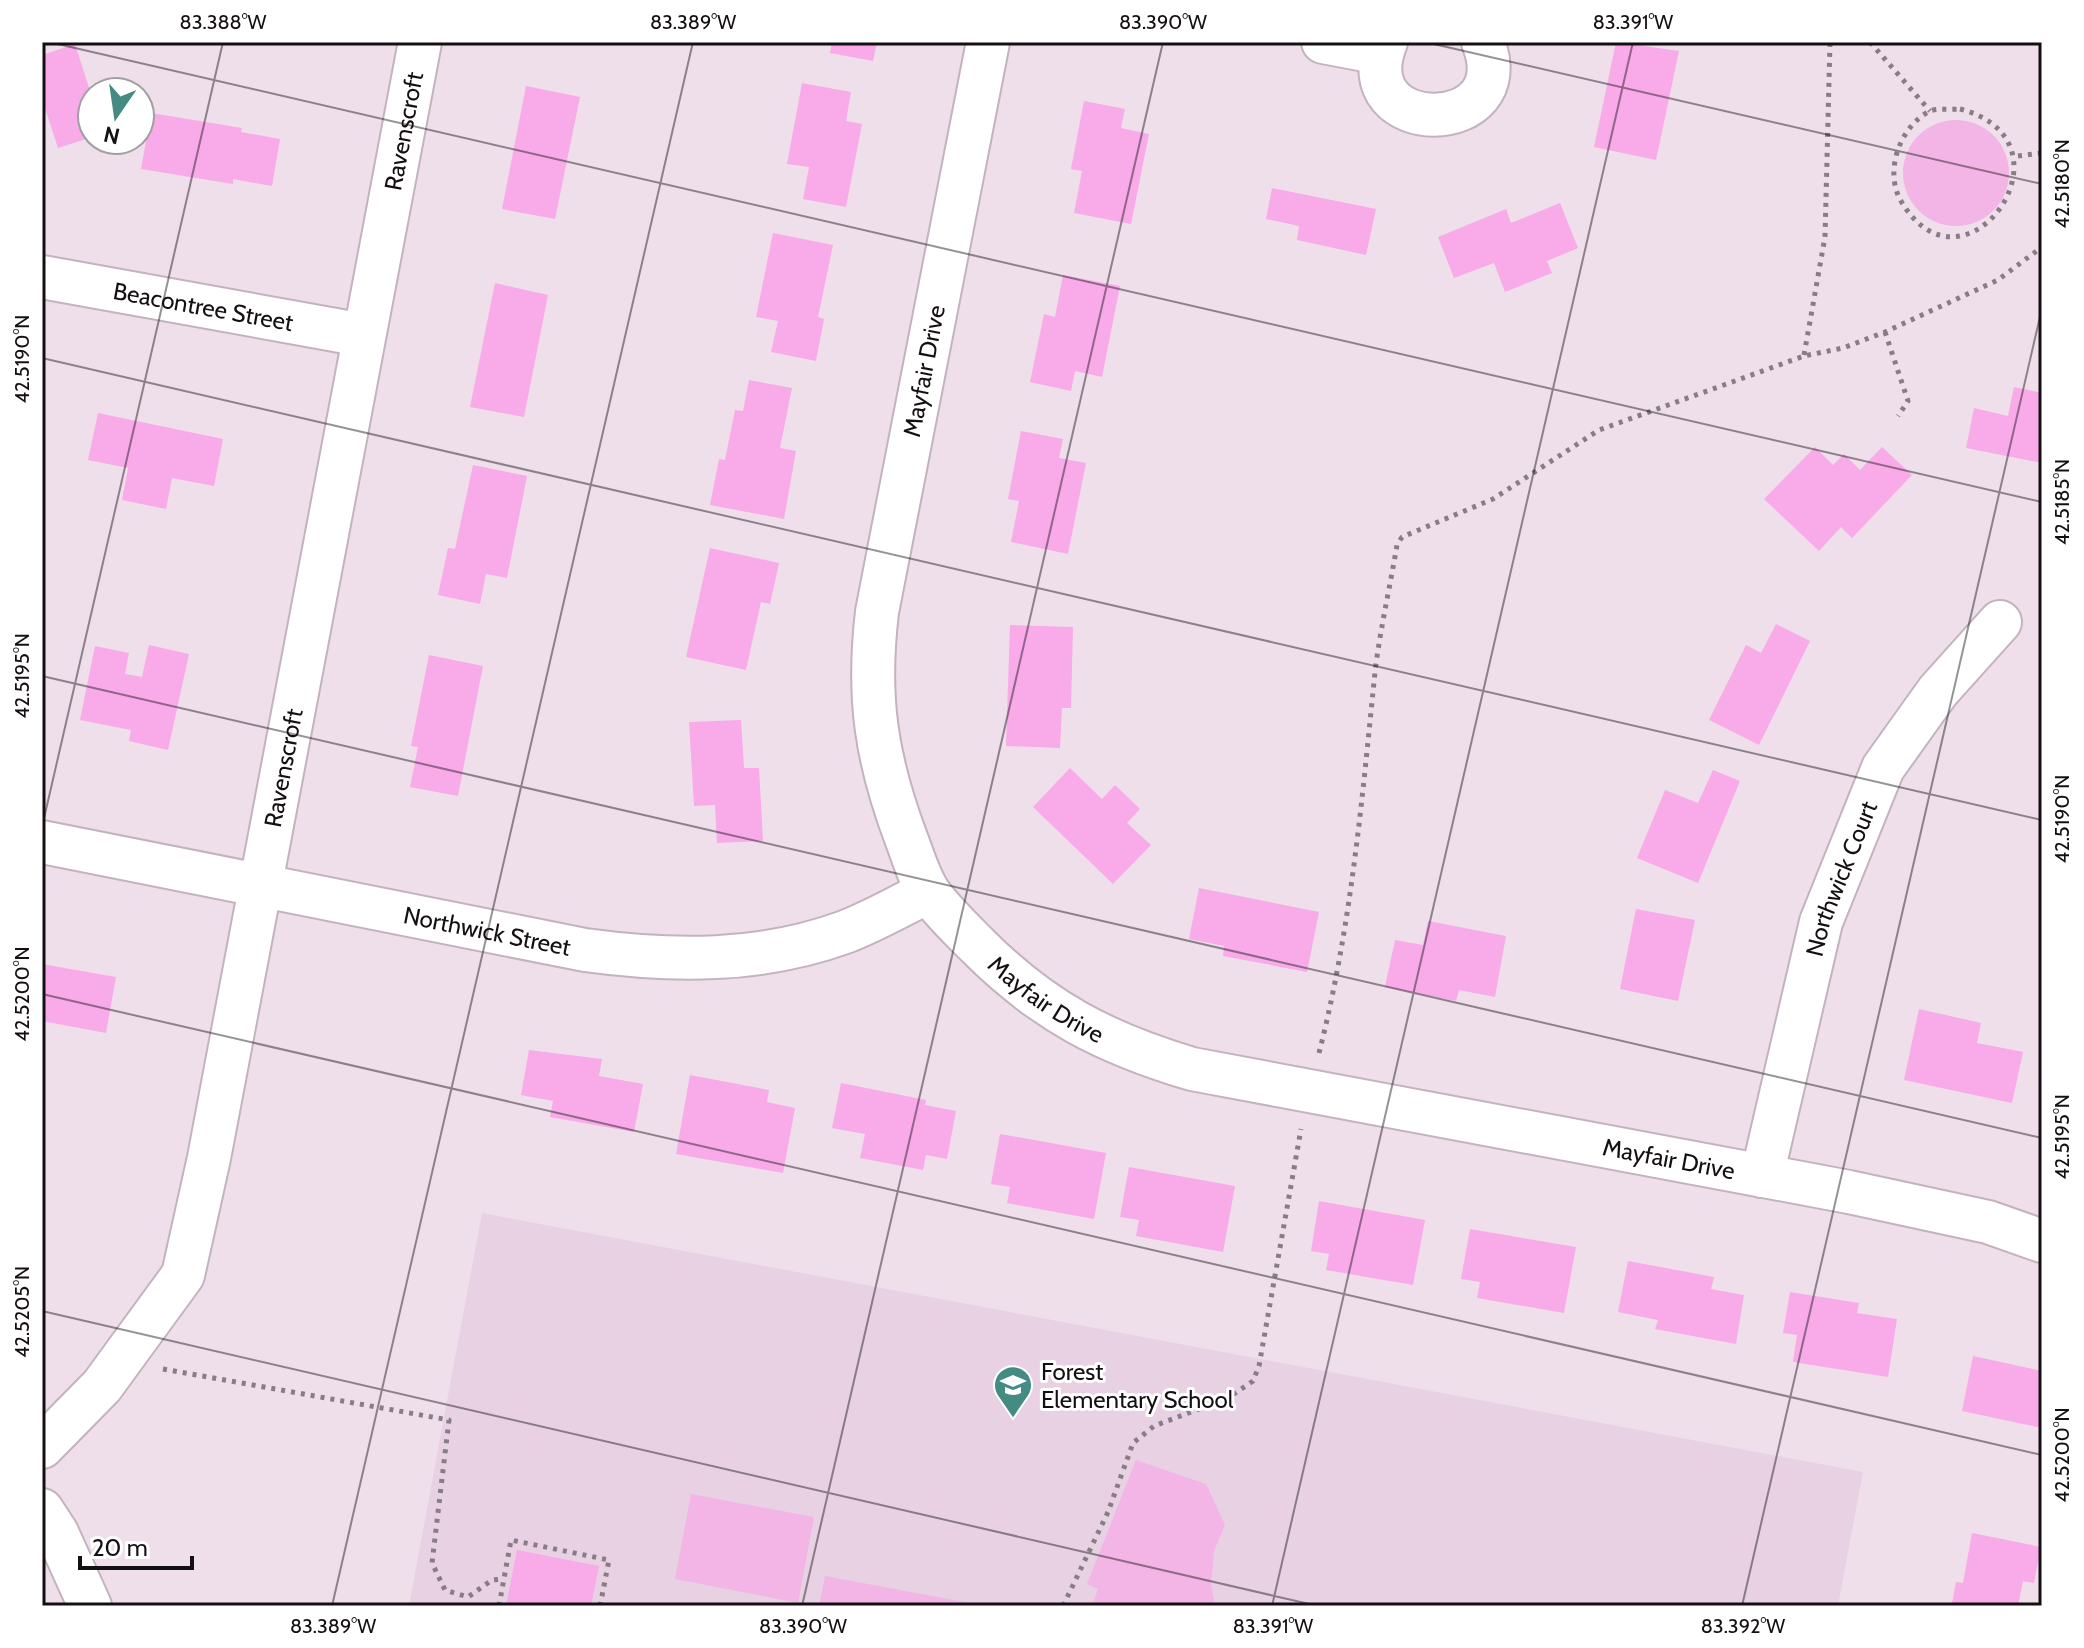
<svg xmlns="http://www.w3.org/2000/svg" width="2084" height="1648" font-family="Cabin,sans-serif">
	<style>
		.built { fill: #e8d1e3 }
		.green { fill: #f3b5e6 }
		.building { fill: #f8aae9 }
		.lines { fill: none; stroke-linecap: round; stroke-linejoin: round }
		.minor-casing { stroke: #c3b3bf; stroke-width: 46 }
		.path { stroke: #887d85; stroke-width: 5; stroke-dasharray: 4 6; stroke-linecap: butt }
		.minor { stroke: #fff; stroke-width: 42 }
		.ticks { fill: none; stroke: #140f13; stroke-width: 2; stroke-opacity: 0.45 }
		.labels { text-anchor: middle; dominant-baseline: central; stroke-width: 6; stroke-linejoin: round; paint-order: stroke }
		.street-label { font-size: 24px; fill: #140f13; stroke: #fff }
		.poi-label { font-size: 24px; fill: #140f13; stroke: #fff; text-anchor: start }
		.neatline { fill: none; stroke: #140f13; stroke-width: 3 }
		.ticks-label { font-size: 20px; text-anchor: middle; fill: #140f13 }
	</style>
	<rect width="100%" height="100%" fill="#efdfeb"/>
	<path class="built" d="M482 1213 1863 1472 1838 1606H409Z"/>
	<path class="green" d="M1903 173a53 53 0 1 1 106 0a53 53 0 1 1-106 0Z
		M1136 1460 1206 1484 1225 1525 1214 1551 1211 1585 1215 1606H1092L1098 1589 1087 1584Z
		M691 1494 814 1517 798 1603 675 1579Z
		M825 1576 970 1603V1606H819Z"/>
	<path class="building" d="M832 42H877L873 61 830 53Z
		M1616 42 1679 51 1656 160 1594 147Z
		M75 44 92 97 89 108 92 137 58 148 42 99V55Z
		M802 83 851 92 846 121 862 124 846 207 803 199 809 167 787 164Z
		M526 86 580 97 555 219 502 209Z
		M1084 101 1125 109 1121 128 1149 134 1131 224 1074 213 1082 171 1071 169Z
		M151 113 242 128 241 132 280 139 272 186 233 179V184L141 169Z
		M1272 188 1376 209 1366 255 1297 240 1299 226 1266 219Z
		M1560 203 1578 248 1547 261 1552 273 1505 292 1494 263 1454 278 1438 237 1506 209 1511 223Z
		M773 233 833 245 818 317 824 319 816 361 771 352 778 321 756 317Z
		M1063 275 1120 286 1102 377 1075 371 1071 391 1030 382 1044 314 1055 317Z
		M495 283 548 295 524 417 470 407Z
		M749 380 792 388 780 448 796 451 784 519 710 505 719 459 725 460 735 410 743 411Z
		M2014 387 2042 393V463L1966 448 1974 408 2008 416Z
		M98 413 223 439 214 486 172 478 166 509 122 500 128 468 88 460Z
		M1021 431 1063 439 1059 458 1086 463 1068 554 1011 542 1019 501 1008 499Z
		M1815 447 1833 465 1844 454 1860 470 1882 447 1912 475 1852 538 1841 527 1819 551 1764 499Z
		M473 465 527 476 507 578 486 574 480 604 438 595 448 548 455 549Z
		M710 548 779 563 770 604 761 602 746 670 686 657Z
		M1776 624 1810 641 1759 745 1709 720 1746 645 1761 653Z
		M1010 625 1073 627 1071 708H1062L1060 748 1006 746Z
		M149 645 189 654 168 750 129 741 131 730 80 720 95 646 129 653 125 674 142 677Z
		M429 655 483 666 458 796 410 787 418 747 411 746Z
		M741 720 744 768H759L763 841 717 843 715 805 694 806 689 722Z
		M1070 768 1102 799 1115 785 1140 809 1127 823 1151 845 1113 884 1033 807Z
		M1713 770 1740 781 1698 883 1637 858 1665 790 1698 803Z
		M1199 888 1319 912 1307 972 1223 956 1224 946 1189 939Z
		M1636 909 1695 920 1678 1001 1620 989Z
		M1428 921 1506 936 1495 997 1459 990 1456 1001 1385 987 1395 940 1423 945Z
		M42 964 116 977 106 1033 42 1021Z
		M1919 1009 1981 1023 1977 1043 2023 1052 2012 1103 1904 1080Z
		M529 1050 602 1059 599 1076 643 1084 634 1132 550 1117 553 1101 521 1095Z
		M690 1075 769 1090 767 1102 795 1108 783 1173 676 1154Z
		M841 1083 926 1100 925 1105 956 1111 947 1159 926 1155 923 1170 860 1158 865 1134 832 1128Z
		M1000 1134 1106 1153 1094 1219 1007 1203 1010 1187 991 1184Z
		M1129 1167 1235 1186 1223 1252 1136 1236 1139 1220 1120 1217Z
		M1319 1201 1425 1220 1413 1285 1326 1270 1329 1254 1311 1251Z
		M1470 1229 1576 1247 1564 1313 1477 1298 1480 1282 1461 1279Z
		M1628 1261 1714 1277 1711 1289 1744 1295 1736 1344 1655 1329 1658 1320 1618 1312Z
		M1790 1292 1859 1303 1857 1313 1897 1319 1888 1377 1793 1362 1797 1335 1783 1333Z
		M1973 1356 2042 1371V1428L1962 1411Z
		M1972 1533 2041 1547 2034 1583 2023 1581 2018 1606H1956L1952 1603 1956 1582 1963 1583Z
		M517 1550 599 1566 591 1606H506Z"/>
	<g class="lines">
		<defs>
			<g id="minor">
				<path id="s1" d="M988 42 877 612C867 697 876 758 906 838 913 856 919 878 930 894 944 913 962 930 979 947 1044 1012 1105 1043 1192 1069L1849 1192 1988 1222 2042 1241"/>
				<path d="M1323 42 1381 53"/>
				<path d="M1386 42C1347 140 1522 138 1483 42"/>
				<path id="s2" d="M42 277 363 335"/>
				<path id="s3" d="M42 842 585 950C673 962 760 963 845 932 874 921 901 905 928 892"/>
				<path id="s4" d="M1762 1176 1821 922 1883 768 1938 691 2000 622"/>
				<path id="s5" d="M42 1447 102 1386 183 1275 209 1158 420 42"/>
				<path d="M42 1510 57 1533 90 1606"/>
			</g>
		</defs>
		<use href="#minor" class="minor-casing"/>
		<path class="path" d="M1870 42 1930 111
			M1960 109C2084 141 1964 309 1901 201 1884 172 1899 127 1930 111 1937 108 1952 110 1960 109Z
			M2018 156 2042 153
			M1885 332 1908 401 1898 416
			M1804 355 1825 237 1830 42
			M1319 1053C1351 928 1362 800 1375 672 1380 630 1390 587 1397 545L1402 537 1493 499 1599 430 1804 356 1843 348 1885 332 1998 280 2042 247
			M163 1369 449 1420 432 1563 445 1590 468 1597 492 1580 503 1579
			M499 1606 511 1540 609 1560 600 1606
			M1063 1606 1108 1512 1133 1443 1154 1426 1228 1398 1253 1381 1259 1366 1301 1129"/>
		<use href="#minor" class="minor"/>
	</g>
	<path class="ticks" d="M49 42 2042 502M1425 42 2042 184M42 358 2042 820M42 676 2042 1138M42 827 223 42M42 994 2042 1455M42 1311 1318 1606M332 1606 693 42M802 1606 1163 42M1272 1606 1633 42M1742 1606 2042 308"/>
	<defs>
		<symbol id="school-pin" viewBox="-11 -11 22 30"><path d="M0 17L-7.5 6A9.5 9.5 0 1 1 7.5 6Z" fill="#448b84" stroke="#fff"/><path d="M0-5L7-2L0 1L-7-2ZM-4 1L0 2.5L4 1V4Q0 6-4 4Z" fill="#fff"/></symbol>
	</defs>
	<g fill-rule="evenodd">
		<use href="#school-pin" x="991" y="1363" width="44" height="60"/>
	</g>
	<g class="labels">
		<g class="street-label">
			<text stroke="none"><textPath href="#s5" startOffset="1388">Ravenscroft</textPath></text>
			<text stroke="none"><textPath href="#s2" startOffset="164">Beacontree Street</textPath></text>
			<text transform="translate(924 371) rotate(-79)">Mayfair Drive</text>
			<text stroke="none"><textPath href="#s5" startOffset="740">Ravenscroft</textPath></text>
			<text stroke="none"><textPath href="#s4" startOffset="308">Northwick Court</textPath></text>
			<text stroke="none"><textPath href="#s3" startOffset="454">Northwick Street</textPath></text>
			<text stroke="none"><textPath href="#s1" startOffset="1030">Mayfair Drive</textPath></text>
			<text stroke="none"><textPath href="#s1" startOffset="1678">Mayfair Drive</textPath></text>
		</g>
		<g class="poi-label">
			<text x="1041" y="1371">Forest<tspan x="1041" dy="28">Elementary School</tspan></text>
		</g>
	</g>
	<rect width="2084" height="1648" fill="none" stroke="#ffffff" stroke-width="88"/>
	<g transform="translate(116 116) rotate(193)"><circle r="38" fill="#ffffff" stroke="#a19fa1" stroke-width="2"/>
	<path d="M0-6L14 30L0 20L-14 30Z" fill="#448b84"/>
	<text y="-12" font-size="22" font-weight="bold" text-anchor="middle" fill="#140f13">N</text>
	</g>
	<path d="M80 1556v12h112v-12" fill="none" stroke="#140f13" stroke-width="4"/>
	<text x="92" y="1556" font-size="24" fill="#140f13" stroke="#ffffff" stroke-width="6" paint-order="stroke">20 m</text>
	<rect x="44" y="44" width="1996" height="1560" class="neatline"/>
	<g class="ticks-label">
		<text x="223" y="29">83.388°W</text>
		<text x="693" y="29">83.389°W</text>
		<text x="1163" y="29">83.390°W</text>
		<text x="1633" y="29">83.391°W</text>
		<text transform="translate(2062 184) rotate(-90)" y="7">42.5180°N</text>
		<text transform="translate(22 359) rotate(-90)" y="7">42.5190°N</text>
		<text transform="translate(2062 502) rotate(-90)" y="7">42.5185°N</text>
		<text transform="translate(22 676) rotate(-90)" y="7">42.5195°N</text>
		<text transform="translate(2062 819) rotate(-90)" y="7">42.5190°N</text>
		<text transform="translate(22 994) rotate(-90)" y="7">42.5200°N</text>
		<text transform="translate(2062 1137) rotate(-90)" y="7">42.5195°N</text>
		<text transform="translate(22 1312) rotate(-90)" y="7">42.5205°N</text>
		<text transform="translate(2062 1455) rotate(-90)" y="7">42.5200°N</text>
		<text x="333" y="1633">83.389°W</text>
		<text x="803" y="1633">83.390°W</text>
		<text x="1273" y="1633">83.391°W</text>
		<text x="1743" y="1633">83.392°W</text>
	</g>
</svg>
